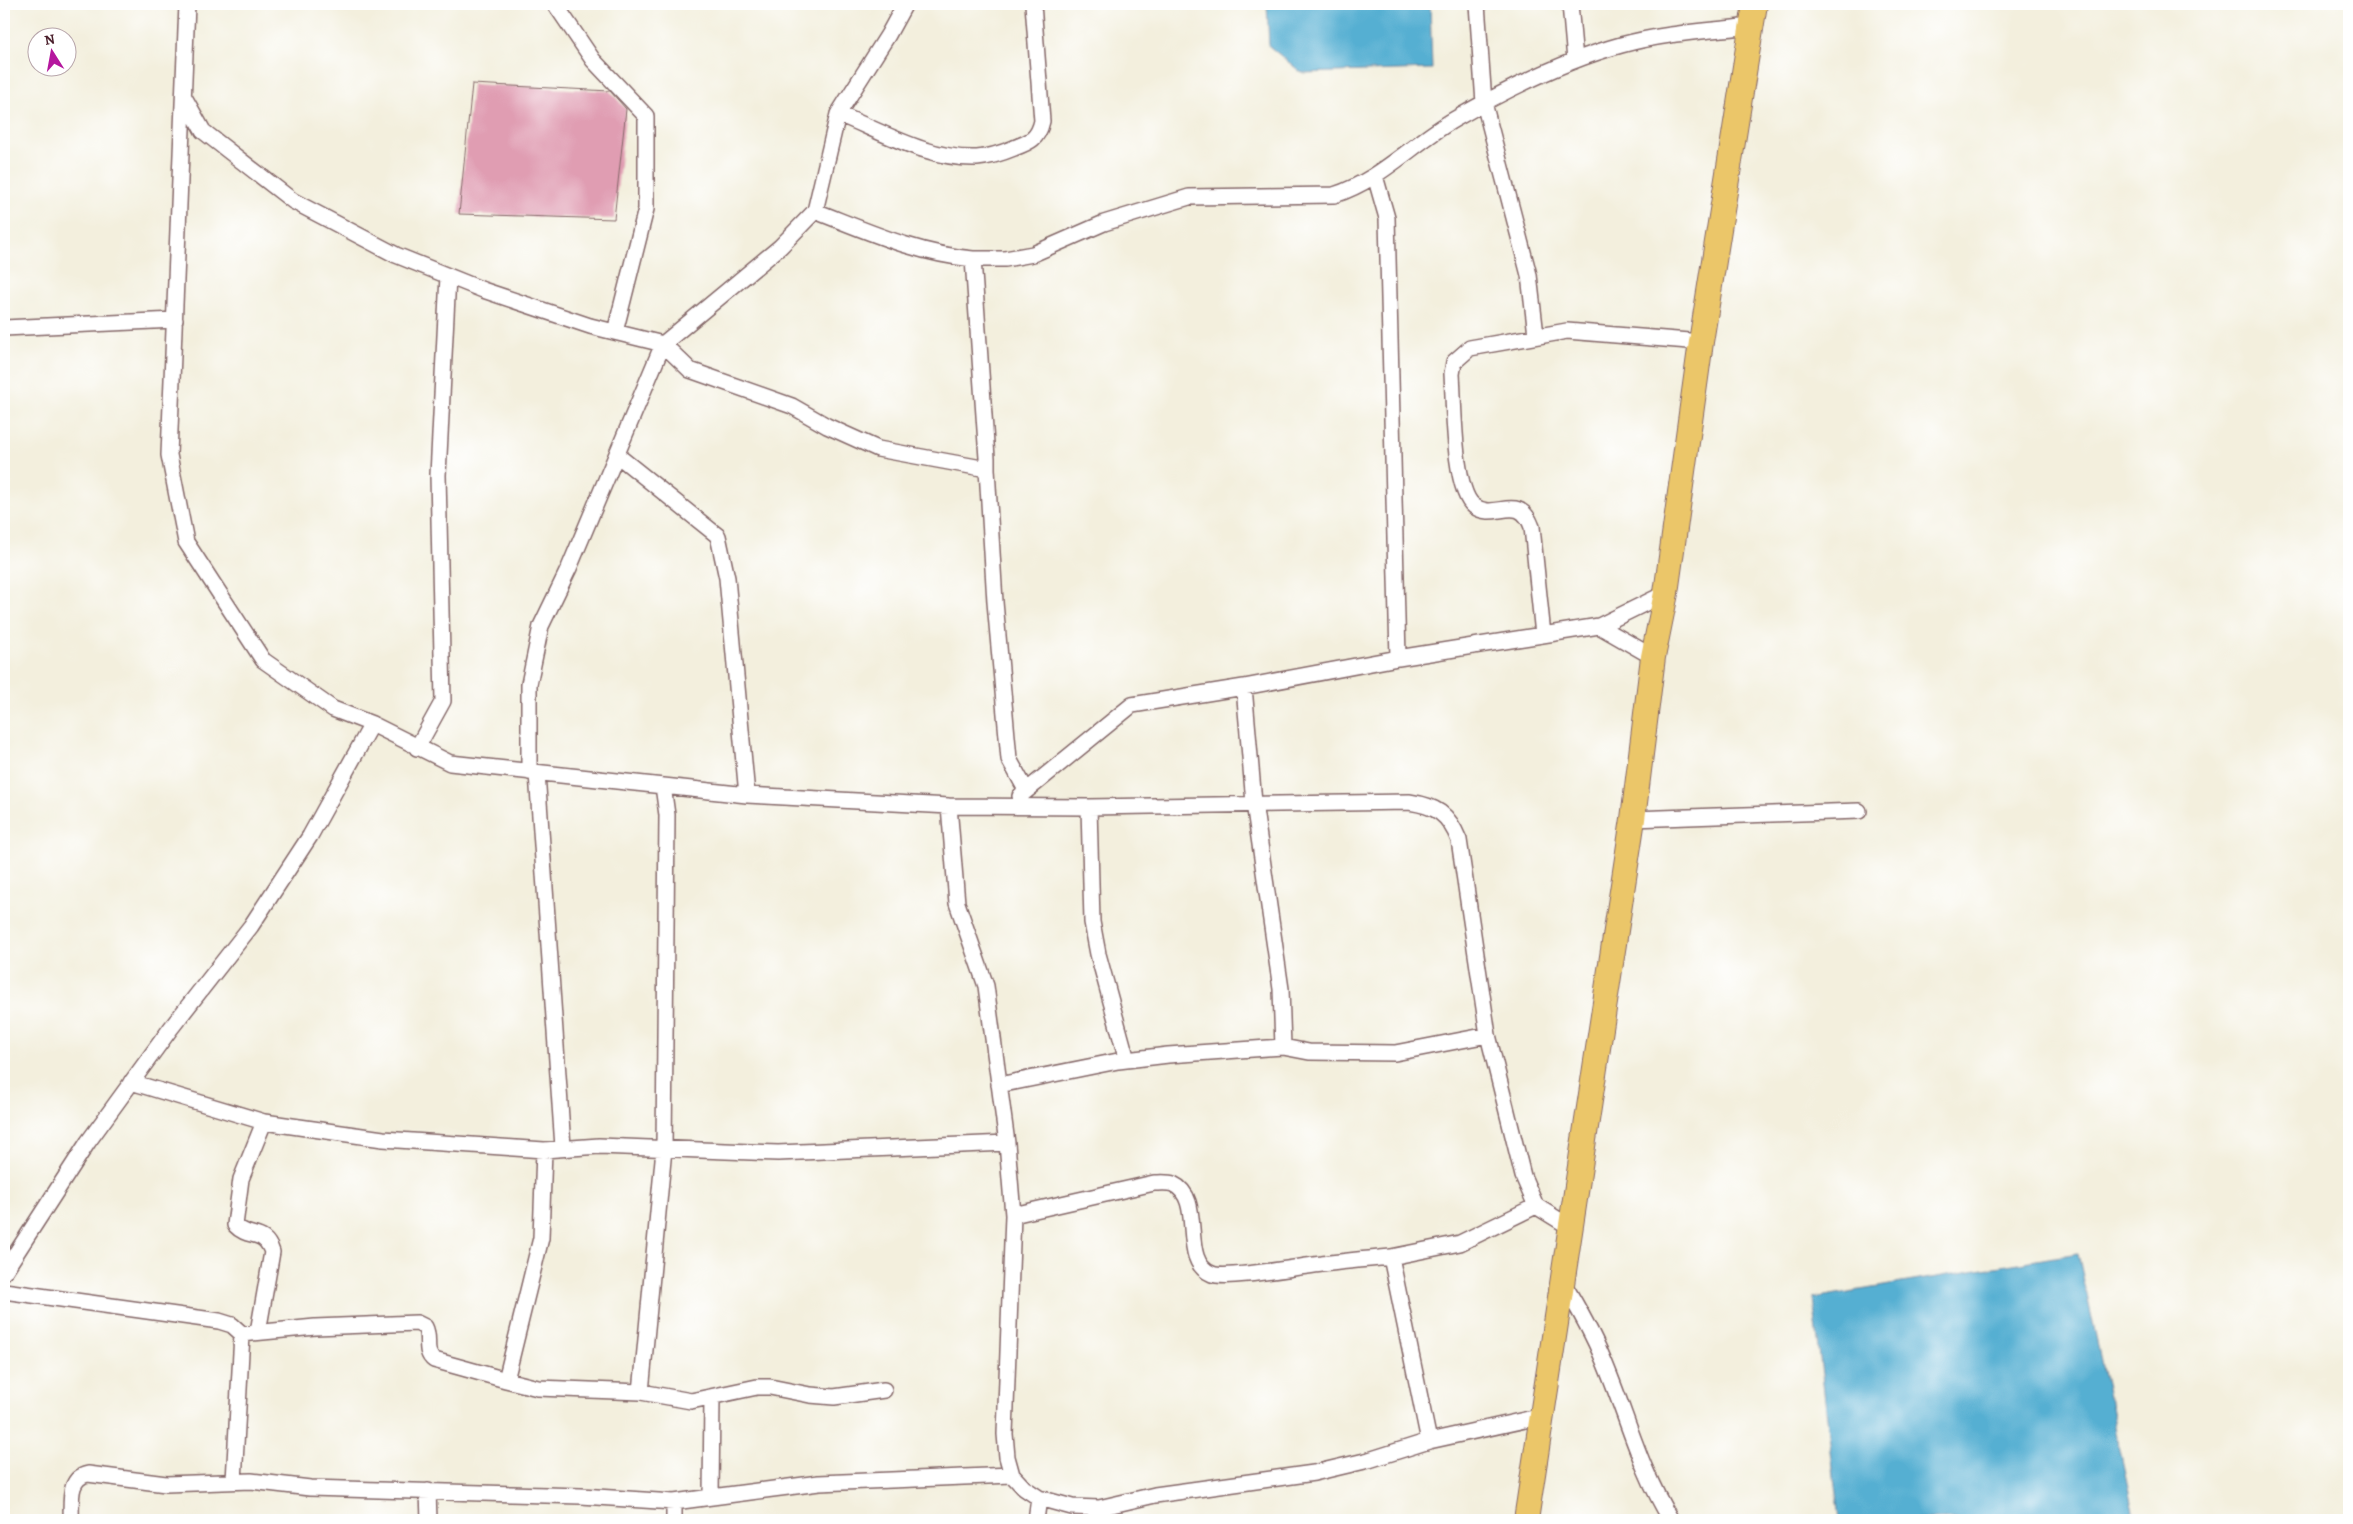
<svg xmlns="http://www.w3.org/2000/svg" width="2353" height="1524" font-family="Alegreya,serif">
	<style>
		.water { fill: #55afd2; stroke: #50677e }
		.building { fill: #e09db2 }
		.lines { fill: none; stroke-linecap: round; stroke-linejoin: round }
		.minor-casing { stroke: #856869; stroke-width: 18 }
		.primary-casing { stroke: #856869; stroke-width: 26 }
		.minor { stroke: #fff; stroke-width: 15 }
		.primary { stroke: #ebc669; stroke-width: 24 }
	</style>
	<rect width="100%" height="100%" fill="#fff"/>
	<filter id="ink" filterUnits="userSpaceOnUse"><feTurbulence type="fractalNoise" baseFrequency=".02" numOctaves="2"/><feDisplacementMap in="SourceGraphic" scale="10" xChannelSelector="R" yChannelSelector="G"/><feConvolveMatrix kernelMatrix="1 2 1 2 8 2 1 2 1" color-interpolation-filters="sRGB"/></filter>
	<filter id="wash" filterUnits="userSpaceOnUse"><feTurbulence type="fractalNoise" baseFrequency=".0096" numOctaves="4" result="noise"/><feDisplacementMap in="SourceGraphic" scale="20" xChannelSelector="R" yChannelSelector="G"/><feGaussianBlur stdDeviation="1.12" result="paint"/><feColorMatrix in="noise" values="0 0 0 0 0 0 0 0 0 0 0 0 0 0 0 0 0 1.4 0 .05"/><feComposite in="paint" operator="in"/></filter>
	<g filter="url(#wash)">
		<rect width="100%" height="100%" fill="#f3efdd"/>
		<path class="water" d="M1267 4H1430L1432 69 1302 73 1269 46Z
			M2078 1253 2135 1520H1839L1813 1298Z"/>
		<g id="blocks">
			<path class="building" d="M472 84 610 91 626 109 614 219 459 214Z"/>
		</g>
	</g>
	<g filter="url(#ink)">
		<use href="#blocks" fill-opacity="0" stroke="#856869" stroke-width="1"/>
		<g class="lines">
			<defs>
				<path id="minor" d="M187 4 169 455 186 542 263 660 333 709 372 724 450 763 747 795 949 806 1089 807 1409 802C1436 806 1448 813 1459 840L1488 1035 1523 1176 1536 1206 1570 1227
					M555 4 593 60 646 116V209L615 332
					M1477 4 1484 103 1529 275 1536 335
					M1570 4 1575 60
					M184 97 203 131 293 201 396 255 483 290 590 326 663 344 569 568 541 626 529 684V772L537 773 563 1147
					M838 114 888 35 905 4
					M1375 176 1387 218 1398 658
					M815 211 838 114C881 131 929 160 977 158 990 157 1002 153 1014 148 1030 142 1038 139 1042 121L1033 4
					M973 259H1005L1033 254 1104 223 1189 197 1334 195C1381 180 1413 143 1455 119 1507 89 1563 61 1621 45 1664 33 1708 31 1752 26
					M4 328 175 320
					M617 455 718 536 727 578 747 795
					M987 469 878 449 827 426 792 406 690 370 663 344 780 247 815 211C867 231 917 254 973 259L987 458V469L995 602 1009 759 1026 790
					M1599 626 1653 657
					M1543 635 1532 527C1519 491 1495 522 1474 506 1453 490 1454 401 1452 374L1454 362 1470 348 1567 331 1701 342
					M1244 687 1254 803 1281 989 1283 1047
					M417 748 443 701 438 475 448 276
					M1020 796 1132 705 1244 687 1398 658 1599 626 1666 593
					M949 806 957 903 986 986 1007 1143 1013 1215 1005 1434 1007 1457 1012 1475 1024 1488 1039 1498 1072 1507 1099 1508 1155 1495 1314 1473 1369 1460 1429 1441 1543 1416
					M1089 807 1092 922 1098 954 1127 1060
					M1633 819 1859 811
					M131 1082 264 1122 383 1139 544 1150 599 1146 778 1153 1007 1143
					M999 1085 1118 1061 1168 1055 1283 1047 1309 1052 1395 1053 1488 1035
					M1013 1215 1154 1183C1159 1183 1168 1182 1173 1184 1206 1199 1178 1261 1212 1274 1228 1280 1301 1266 1322 1264 1345 1261 1368 1259 1391 1257
					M4 1272 88 1142 171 1028 251 926 310 836 372 724
					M1562 1281C1577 1306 1592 1332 1603 1359 1626 1413 1640 1470 1671 1520
					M4 1291 219 1321 232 1325 242 1334 234 1481
					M258 1332 272 1252C264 1228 249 1240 235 1225L241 1179 264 1122
					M242 1334 315 1327 417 1323 425 1327C431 1338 423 1352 434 1360L506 1380 541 1238 544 1150
					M506 1380 538 1388 641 1392 691 1401 757 1387H770L810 1395 834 1397 884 1390
					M641 1392 664 1149 667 815 663 786
					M1429 1441 1391 1257 1460 1243 1536 1206
					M428 1491 429 1520
					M711 1497 712 1397
					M71 1520C72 1503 67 1478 88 1474L166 1484 251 1481 310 1488 581 1496 674 1502 819 1483 1012 1475
					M674 1520V1502
					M1036 1520 1039 1498"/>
				<path id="primary" d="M1526 1520 1633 819 1653 657 1666 593 1701 342 1755 4"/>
			</defs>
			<use href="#minor" class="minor-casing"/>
			<use href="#primary" class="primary-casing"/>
			<use href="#minor" class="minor"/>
			<use href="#primary" class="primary"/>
		</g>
	</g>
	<rect width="2353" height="1524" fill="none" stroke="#fff" stroke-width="20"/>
	<g transform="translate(52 52) rotate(349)"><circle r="24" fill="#ffffff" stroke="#b7a5aa"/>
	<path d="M0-4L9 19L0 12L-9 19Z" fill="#b5179e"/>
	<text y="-8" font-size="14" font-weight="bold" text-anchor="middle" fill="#4a1f2b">N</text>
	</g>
</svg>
